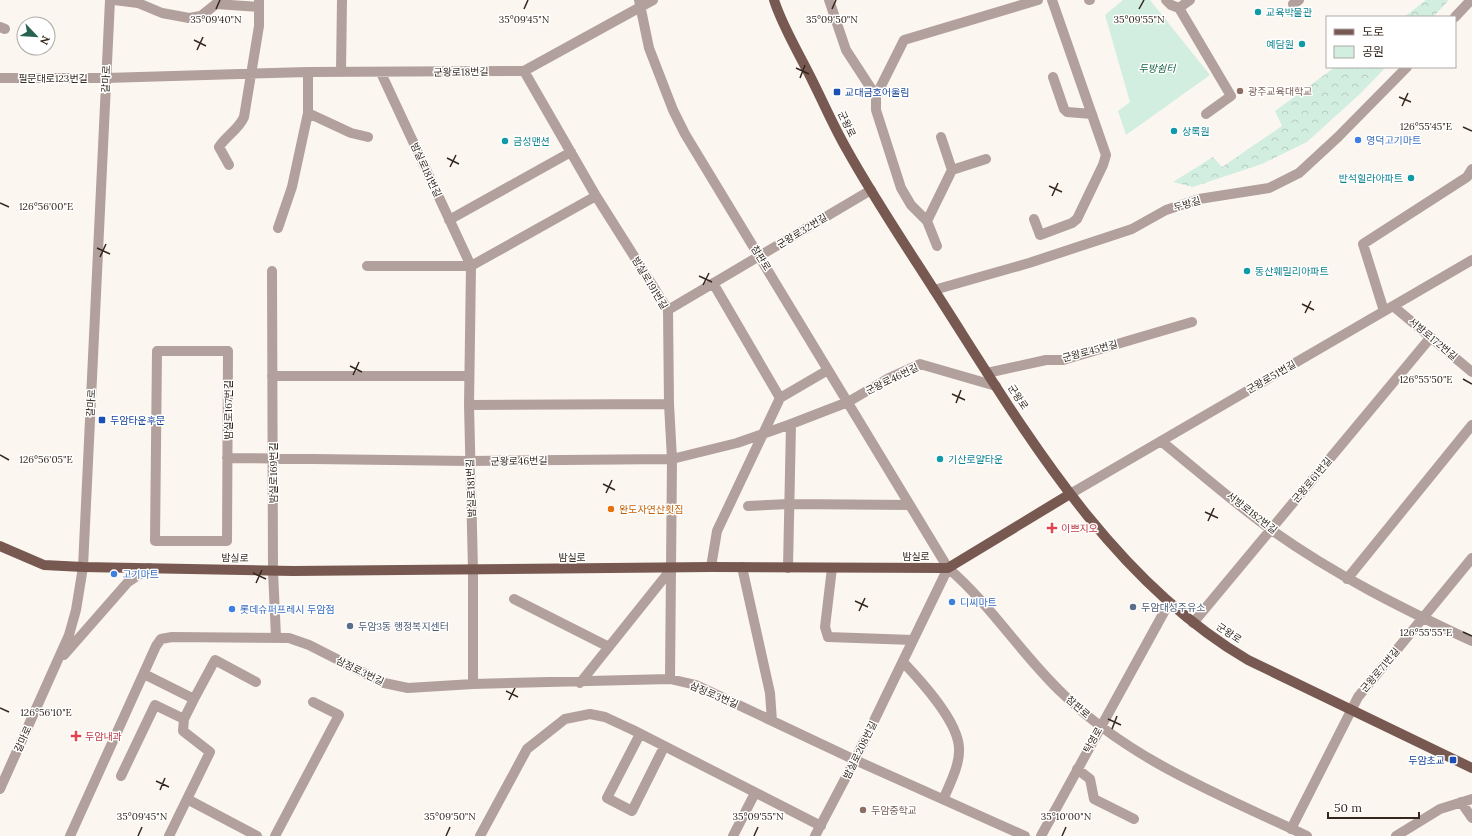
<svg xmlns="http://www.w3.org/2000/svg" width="1472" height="836" font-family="Lora,'Noto Sans KR',serif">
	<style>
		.green { fill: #d2eee0 }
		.forest { fill: url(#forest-crowns) }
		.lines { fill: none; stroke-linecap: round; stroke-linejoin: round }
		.minor { stroke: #b2a09c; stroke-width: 10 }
		.major { stroke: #775952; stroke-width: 10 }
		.ticks { fill: none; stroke: #34281e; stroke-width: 1.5 }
		.culture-dot { fill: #0f9aa8; stroke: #fff; stroke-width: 1.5 }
		.education-dot { fill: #8d6e63; stroke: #fff; stroke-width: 1.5 }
		.transit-dot { fill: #1a4fb4; stroke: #fff; stroke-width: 1.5 }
		.shop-dot { fill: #3f7fe0; stroke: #fff; stroke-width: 1.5 }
		.food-dot { fill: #e8710a; stroke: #fff; stroke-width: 1.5 }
		.health-dot { fill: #e0444e; stroke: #fff; stroke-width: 1.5 }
		.service-dot { fill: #5c6f8a; stroke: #fff; stroke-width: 1.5 }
		.labels { text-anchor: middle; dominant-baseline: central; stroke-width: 3; stroke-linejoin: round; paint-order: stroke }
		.culture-label { font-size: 10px; fill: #0d838f; stroke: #fff; text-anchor: start }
		.park-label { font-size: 10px; font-style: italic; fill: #166245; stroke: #fff }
		.street-label { font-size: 10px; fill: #34281e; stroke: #fff }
		.education-label { font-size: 10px; fill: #785e54; stroke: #fff; text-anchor: start }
		.transit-label { font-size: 10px; fill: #164399; stroke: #fff; text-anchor: start }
		.shop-label { font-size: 10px; fill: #366cbe; stroke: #fff; text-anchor: start }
		.food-label { font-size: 10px; fill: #c56008; stroke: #fff; text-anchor: start }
		.health-label { font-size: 10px; fill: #be3a42; stroke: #fff; text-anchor: start }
		.service-label { font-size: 10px; fill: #4e5e75; stroke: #fff; text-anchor: start }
		.ticks-label { font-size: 10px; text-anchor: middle; fill: #34281e; stroke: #fff; stroke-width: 3; stroke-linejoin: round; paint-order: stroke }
	</style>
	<defs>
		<pattern id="forest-crowns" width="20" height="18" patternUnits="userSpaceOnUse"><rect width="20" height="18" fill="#d2eee0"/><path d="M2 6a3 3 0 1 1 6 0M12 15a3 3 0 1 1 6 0" fill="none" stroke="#b5ccc0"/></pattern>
	</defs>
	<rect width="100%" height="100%" fill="#fcf6f0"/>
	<path class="green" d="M1123 0H1150L1210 75 1126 135 1118 111 1130 102 1105 15Z"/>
	<path class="forest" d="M1426 0H1449L1433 17H1404Z
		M1335 67H1386L1361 93 1307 142 1262 164 1193 187 1173 182 1213 157 1222 167 1282 126 1275 111Z"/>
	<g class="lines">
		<path class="minor" d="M114 0 138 3 162 13 189 18 201 16 216 4 259 7
			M639 0 649 48 673 110 685 134 948 568C991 605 1021 654 1062 693 1131 761 1221 795 1307 836
			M829 0 846 50 876 96V110L901 188 911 205 927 221 937 246
			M1089 0H1090
			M1166 0 1171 5 1179 8 1231 96 1206 114
			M1293 4 1299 0
			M1179 8 1190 0
			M1455 17 1471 0
			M0 27 5 29
			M524 71 596 196 668 310 669 404 672 459 670 679
			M341 72 342 0
			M381 73 471 266 469 405 473 570V684
			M1053 77 1064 109 1067 112 1092 114
			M0 78H106L308 72 524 71 653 0
			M876 96 904 40 1038 0
			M308 113 351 133 368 137
			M941 137 952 170
			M229 165 219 147C226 136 239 129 244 117L259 26V0
			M1034 219 1040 235 1072 223 1077 219 1103 165 1106 155 1052 0
			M449 220 571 152
			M927 221 952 170 986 159
			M278 228 292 187 308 113V72
			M367 266H471L596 196
			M272 271 273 571 276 637
			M713 283 780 398
			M934 290 1029 263 1132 229 1166 210 1199 199 1269 188 1299 173 1338 137 1407 67
			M1393 306 1472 372
			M668 310 871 190
			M1384 311 1363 244 1467 177 1472 169
			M157 351H228L227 541H155Z
			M987 373 1046 360H1063L1192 322
			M272 376H469
			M469 405 669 404
			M1161 441C1198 471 1234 503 1273 531 1335 575 1403 609 1472 641
			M227 458 470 461 672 459 737 443 791 424 848 402 889 378 920 364 996 386
			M1070 494 1472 260
			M748 506 789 504 910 505
			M711 567 717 531 780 398 828 370
			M742 567 770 693 772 721
			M788 568 791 424
			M832 568 825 627 828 637 913 640
			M1347 579 1472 425
			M514 599 609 647
			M1193 623 1431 337
			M64 655 128 582 149 568
			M903 662C921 681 958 721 959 748 960 765 950 783 944 798
			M144 674 194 699 184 719 183 731 210 752 169 836
			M580 683 672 568
			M194 699 215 660 256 682
			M640 734 607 798 632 811 664 747
			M1077 769 1090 779 1094 799 1134 819
			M121 776 155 705 184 719
			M0 789 69 635 76 610 83 567 110 0
			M187 799 257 836
			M1461 802 1472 818
			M1291 829 1358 697 1472 558
			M70 836 156 646 161 639 172 637 289 638 309 645 384 683 408 688 473 684 670 679 696 685 855 760 1025 836
			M275 836 339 715 313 702
			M480 836 527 749 565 719 590 714 605 717 633 730 821 826
			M733 836 755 793
			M815 836 855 760 948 568
			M1041 836 1169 603
			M1396 836 1440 809 1472 799"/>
		<path class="major" d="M774 0C783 28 800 55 813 82 824 104 834 127 846 148 872 195 902 240 931 285 1019 421 1105 576 1248 660L1472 768
			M0 546 44 565 83 567 293 571 711 567 948 568 1070 494"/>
	</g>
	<path class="ticks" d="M216 9 220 0M524 9 528 0M832 9 836 0M1139 9 1144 0M194 40 206 46M197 50 203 37M796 68 809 74M800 78 805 65M1399 97 1411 102M1402 106 1408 93M1463 127 1472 131M447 158 459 164M450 167 456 155M1049 186 1062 192M1052 196 1058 183M0 203 9 207M97 248 110 254M100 257 106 244M699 276 712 282M703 285 709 273M1302 304 1314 310M1305 313 1311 301M350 366 362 372M353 375 359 362M1463 379 1472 384M952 394 965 400M956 403 961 390M0 455 9 460M603 484 615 490M606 493 612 480M1205 512 1218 518M1208 521 1214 508M253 573 266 579M256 583 262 570M855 601 868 607M859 611 865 598M1463 632 1472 636M506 691 518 697M509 700 515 688M0 708 9 712M1108 719 1121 725M1112 729 1117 716M156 781 169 787M160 790 165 778M138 836 142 827M446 836 450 827M754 836 758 827M1062 836 1066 827"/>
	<g class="culture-dot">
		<circle cx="1258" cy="12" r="4"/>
		<circle cx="1302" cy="44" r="4"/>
		<circle cx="1174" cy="131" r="4"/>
		<circle cx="505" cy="141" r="4"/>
		<circle cx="1411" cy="178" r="4"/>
		<circle cx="1247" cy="271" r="4"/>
		<circle cx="940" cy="459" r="4"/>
	</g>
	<g class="education-dot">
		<circle cx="1240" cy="91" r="4"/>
		<circle cx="863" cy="810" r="4"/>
	</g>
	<g class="transit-dot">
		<rect x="833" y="88" width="8" height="8" rx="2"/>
		<rect x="98" y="416" width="8" height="8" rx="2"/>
		<rect x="1449" y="756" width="8" height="8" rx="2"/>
	</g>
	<g class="shop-dot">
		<circle cx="1358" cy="140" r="4"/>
		<circle cx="114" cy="574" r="4"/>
		<circle cx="952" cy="602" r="4"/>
		<circle cx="232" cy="609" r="4"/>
	</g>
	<circle class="food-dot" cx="611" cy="509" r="4"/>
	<g class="health-dot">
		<path d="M1050 522h4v4h4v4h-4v4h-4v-4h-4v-4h4z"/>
		<path d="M74 730h4v4h4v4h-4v4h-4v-4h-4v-4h4z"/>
	</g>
	<g class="service-dot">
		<circle cx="1133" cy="607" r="4"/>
		<circle cx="350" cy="626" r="4"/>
	</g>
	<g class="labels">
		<g class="culture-label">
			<text x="1266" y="12">교육박물관</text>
			<text x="1294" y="44" text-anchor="end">예담원</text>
			<text x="1182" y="131">상록원</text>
			<text x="513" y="141">금성맨션</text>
			<text x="1403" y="178" text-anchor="end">반석힐라아파트</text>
			<text x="1255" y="271">동산훼밀리아파트</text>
			<text x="948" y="459">기산로얄타운</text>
		</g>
		<g class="park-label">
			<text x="1157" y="68">두방쉼터</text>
		</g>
		<g class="street-label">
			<text transform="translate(461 72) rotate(-1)">군왕로18번길</text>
			<text x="53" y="78">필문대로123번길</text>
			<text transform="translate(106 79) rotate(-88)">갈마로</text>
			<text transform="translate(847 124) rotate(64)">군왕로</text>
			<text transform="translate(426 170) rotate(65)">밤실로181번길</text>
			<text transform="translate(1187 204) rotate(-16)">두방길</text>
			<text transform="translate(802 231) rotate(-31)">군왕로32번길</text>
			<text transform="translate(761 258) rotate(58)">참판로</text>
			<text transform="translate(650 283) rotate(59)">밤실로191번길</text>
			<text transform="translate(1433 339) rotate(40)">서방로172번길</text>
			<text transform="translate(1090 351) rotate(-15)">군왕로45번길</text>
			<text transform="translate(1271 377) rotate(-30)">군왕로51번길</text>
			<text transform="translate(892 379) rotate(-26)">군왕로46번길</text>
			<text transform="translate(1018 397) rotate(56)">군왕로</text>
			<text transform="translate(91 403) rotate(-87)">갈마로</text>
			<text transform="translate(228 410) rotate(-90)">밤실로167번길</text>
			<text transform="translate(519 461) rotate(-1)">군왕로46번길</text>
			<text transform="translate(273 473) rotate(-90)">밤실로169번길</text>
			<text transform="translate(1312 480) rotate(-50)">군왕로61번길</text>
			<text transform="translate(471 488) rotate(-92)">밤실로181번길</text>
			<text transform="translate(1252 513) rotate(38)">서방로182번길</text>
			<text x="916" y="556">밤실로</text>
			<text x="572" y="557">밤실로</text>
			<text transform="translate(235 558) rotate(1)">밤실로</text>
			<text transform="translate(1229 633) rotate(33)">군왕로</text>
			<text transform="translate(1380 670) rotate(-50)">군왕로71번길</text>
			<text transform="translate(360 671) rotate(26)">삼정로3번길</text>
			<text transform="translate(714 695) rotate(23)">삼정로3번길</text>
			<text transform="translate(1078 707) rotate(41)">참판로</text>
			<text transform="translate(23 739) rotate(-66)">갈마로</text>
			<text transform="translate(1093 740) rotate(-61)">탁영로</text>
			<text transform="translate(860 750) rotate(-64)">밤실로208번길</text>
		</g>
		<g class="education-label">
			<text x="1248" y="91">광주교육대학교</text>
			<text x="871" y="810">두암중학교</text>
		</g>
		<g class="transit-label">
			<text x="845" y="92">교대금호어울림</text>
			<text x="110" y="420">두암타운후문</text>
			<text x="1445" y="760" text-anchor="end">두암초교</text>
		</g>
		<g class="shop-label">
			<text x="1366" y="140">영덕고기마트</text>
			<text x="122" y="574">고기마트</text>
			<text x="960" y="602">디씨마트</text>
			<text x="240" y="609">롯데슈퍼프레시 두암점</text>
		</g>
		<g class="food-label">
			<text x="619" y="509">완도자연산횟집</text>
		</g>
		<g class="health-label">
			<text x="1061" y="528">이쁘지오</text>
			<text x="85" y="736">두암내과</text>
		</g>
		<g class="service-label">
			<text x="1141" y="607">두암대성주유소</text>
			<text x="358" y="626">두암3동 행정복지센터</text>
		</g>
	</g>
	<g class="ticks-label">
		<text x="216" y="23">35°09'40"N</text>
		<text x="524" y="23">35°09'45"N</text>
		<text x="832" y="23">35°09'50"N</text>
		<text x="1139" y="23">35°09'55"N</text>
		<text x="1426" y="130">126°55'45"E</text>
		<text x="46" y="210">126°56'00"E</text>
		<text x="1426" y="383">126°55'50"E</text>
		<text x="46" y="463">126°56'05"E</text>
		<text x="1426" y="636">126°55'55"E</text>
		<text x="46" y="716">126°56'10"E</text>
		<text x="758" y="820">35°09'55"N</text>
		<text x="142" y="820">35°09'45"N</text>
		<text x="450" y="820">35°09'50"N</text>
		<text x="1066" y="820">35°10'00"N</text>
	</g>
	<rect x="1326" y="16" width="130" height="52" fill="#ffffff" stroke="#aea9a5"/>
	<rect x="1334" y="29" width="20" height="6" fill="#775952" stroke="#aea9a5"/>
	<text x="1362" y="36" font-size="12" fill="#34281e">도로</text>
	<rect x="1334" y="46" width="20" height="12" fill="#d2eee0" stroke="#aea9a5"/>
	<text x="1362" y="56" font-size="12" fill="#34281e">공원</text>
	<g transform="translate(36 36) rotate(115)"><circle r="19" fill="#ffffff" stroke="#aea9a5"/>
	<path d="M0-3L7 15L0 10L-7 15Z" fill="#276450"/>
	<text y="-6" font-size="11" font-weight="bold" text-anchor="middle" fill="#34281e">N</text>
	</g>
	<path d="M1328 812v6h91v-6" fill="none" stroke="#34281e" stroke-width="2"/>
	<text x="1334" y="812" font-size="12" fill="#34281e" stroke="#ffffff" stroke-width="3" paint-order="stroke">50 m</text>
</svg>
